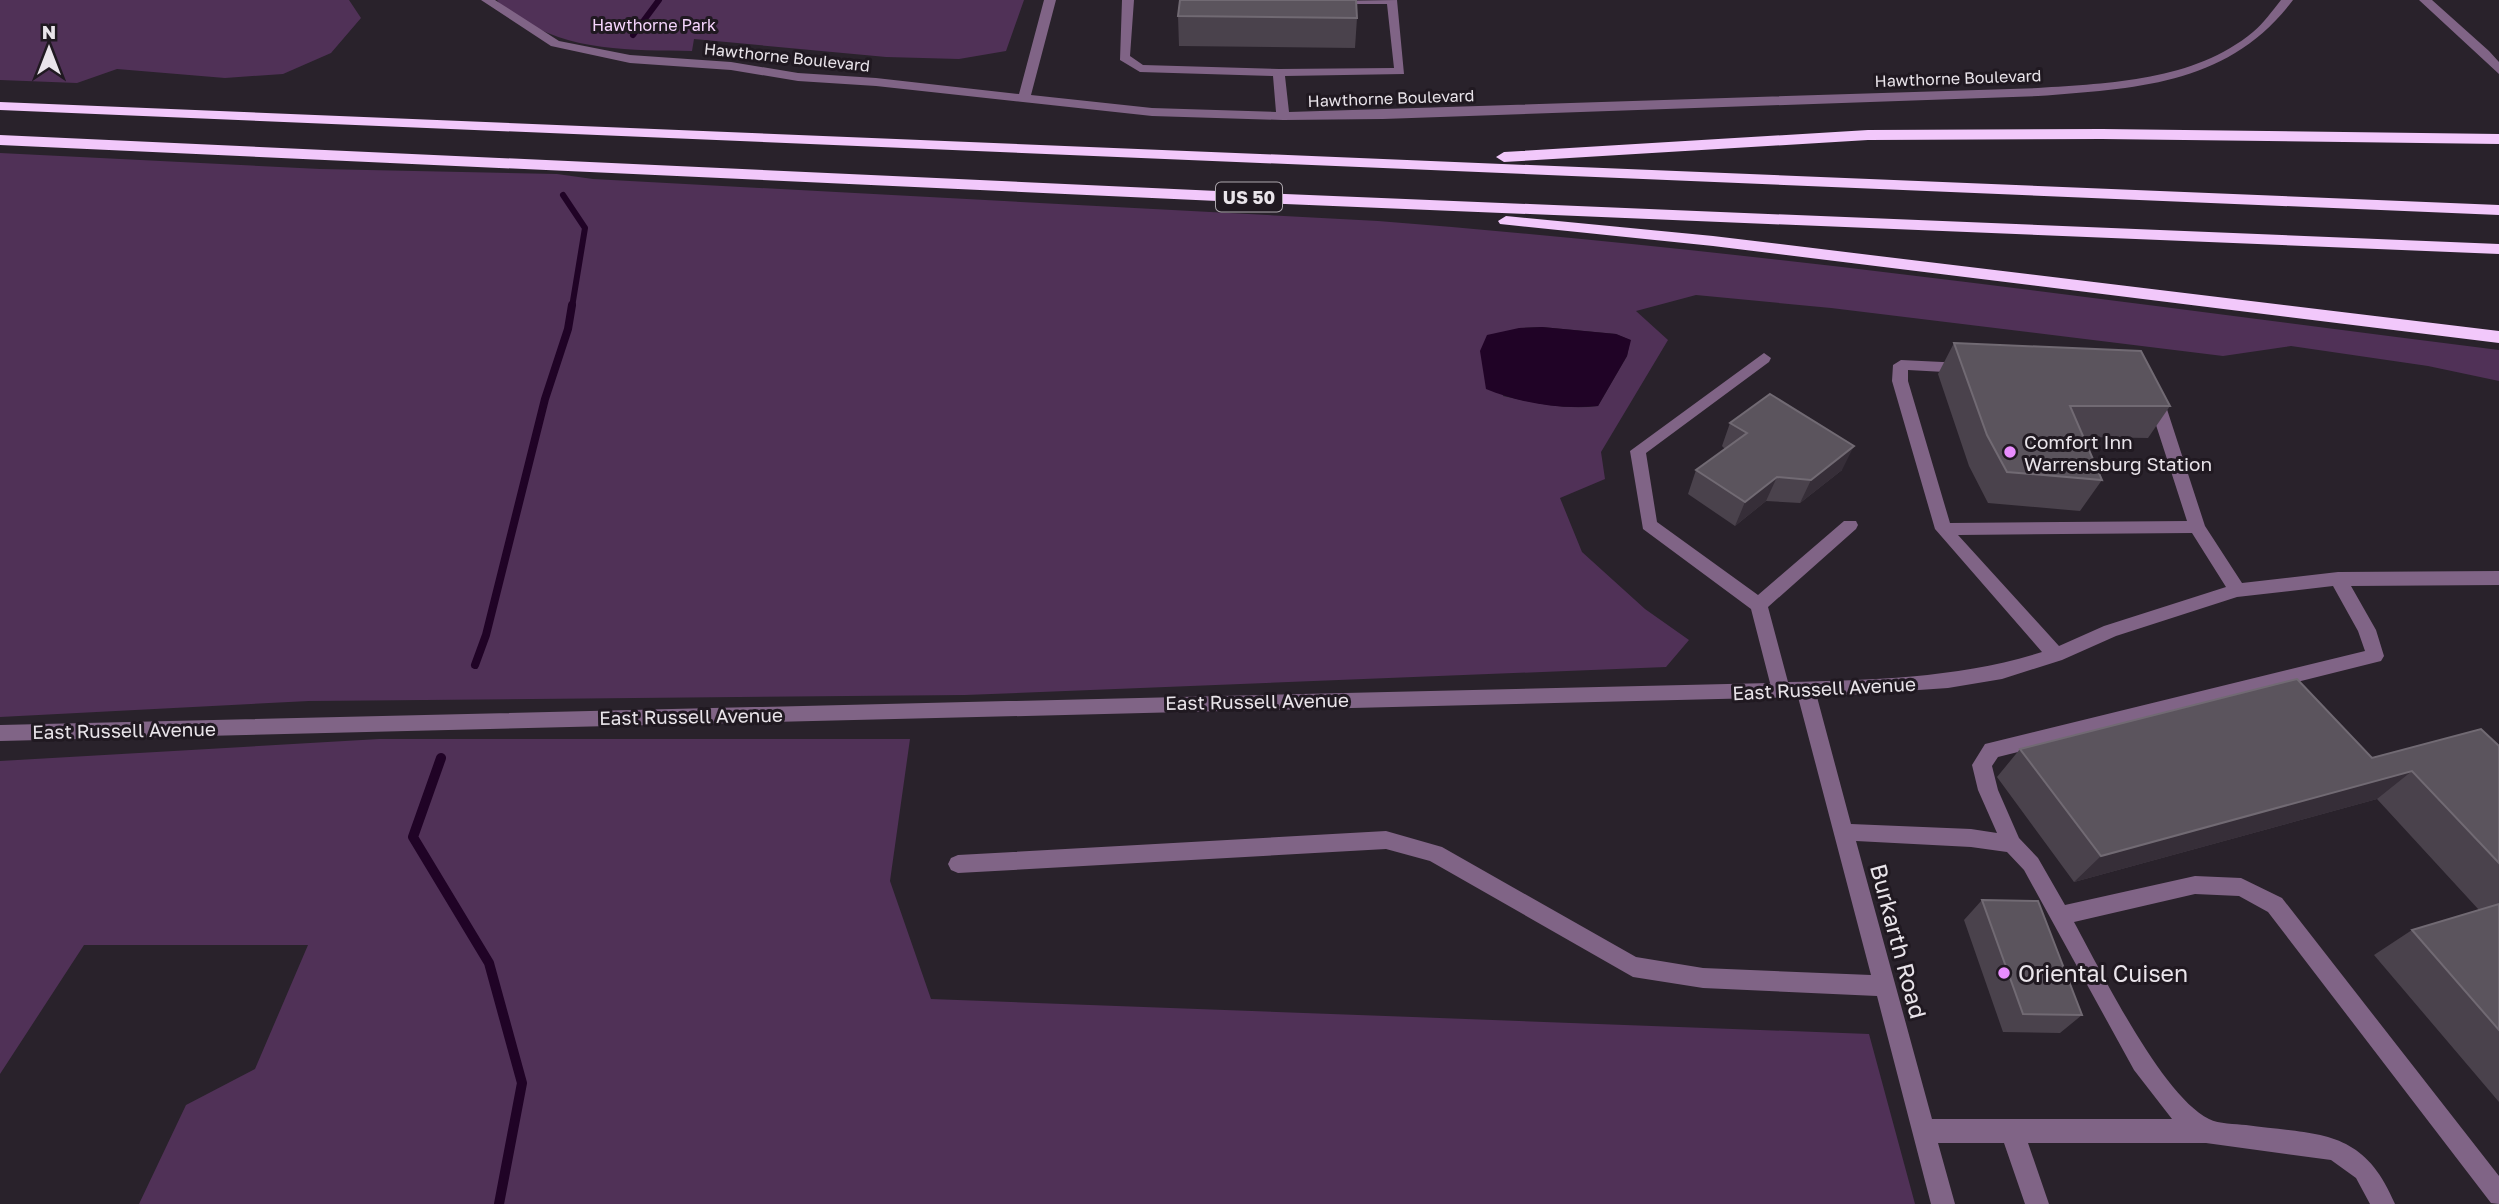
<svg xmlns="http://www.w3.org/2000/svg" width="2499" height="1204" font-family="'Golos Text',sans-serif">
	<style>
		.green { fill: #503157; fill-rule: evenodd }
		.water { fill: #200326 }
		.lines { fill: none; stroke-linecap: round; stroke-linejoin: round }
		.stream-far2 { stroke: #200326; stroke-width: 6 }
		.stream-far1 { stroke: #200326; stroke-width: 8 }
		.stream { stroke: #200326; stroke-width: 10 }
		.minor { fill: #806486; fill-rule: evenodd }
		.highway { fill: #f2c8fb; fill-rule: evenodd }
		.wall { fill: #4a424c }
		.shaded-wall { fill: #362e38 }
		.building { fill: #5b545d; stroke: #716a73; stroke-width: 2 }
		.poi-dot { fill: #e98dfe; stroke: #201921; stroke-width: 2.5 }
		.labels { text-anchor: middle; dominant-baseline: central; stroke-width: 6; stroke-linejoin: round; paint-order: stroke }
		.far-park-label { font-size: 16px; fill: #f7d6ff; stroke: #201921 }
		.far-street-label { font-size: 16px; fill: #e9e4ea; stroke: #201921 }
		.shield { fill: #201921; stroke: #ada7ae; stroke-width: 2 }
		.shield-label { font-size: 18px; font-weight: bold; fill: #e9e4ea }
		.poi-label { font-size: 19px; fill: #e9e4ea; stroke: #201921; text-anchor: start }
		.street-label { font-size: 19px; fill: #e9e4ea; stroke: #201921 }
		.near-street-label { font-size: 23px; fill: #e9e4ea; stroke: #201921 }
		.near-poi-label { font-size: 23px; fill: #e9e4ea; stroke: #201921; text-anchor: start }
	</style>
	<rect width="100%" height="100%" fill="#29222b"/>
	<path class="green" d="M0 0H349L361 18 331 53 283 74 225 78 117 69 77 83 0 80Z
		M497 0H1024L1006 51 959 59 886 57 694 39 692 51C632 50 569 52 518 17 510 12 502 8 497 0Z
		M0 153 320 169 557 174 593 179 1378 221C1753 250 2126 303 2499 350V381L2428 366 2291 346 2223 356 1831 308 1696 295 1636 311 1668 340 1601 452 1605 479 1560 498 1582 552 1645 609 1689 640 1666 667 965 695 309 701 0 717ZM1542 327 1616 334 1630 340 1627 356 1598 406C1565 410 1535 403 1503 396L1519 328Z
		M379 739H910L890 881 931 999 1869 1034 1915 1204H139L186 1105 255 1069 308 945H84L0 1074V761Z"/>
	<path class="water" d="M1542 327 1616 334 1631 340 1627 356 1598 406C1560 410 1520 403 1486 389L1480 351 1487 335 1519 328Z"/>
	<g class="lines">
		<path class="stream-far2" d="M633 35 659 0
			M563 195 585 228 572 307"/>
		<path class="stream-far1" d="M475 665 486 635 545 399 568 329 572 305"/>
		<path class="stream" d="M441 758 413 837 489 963 522 1083 499 1204"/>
		<path class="minor" d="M481 0H495L559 41 630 55 731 62 798 73 876 78 1019 94 1044 0H1056L1031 95 1152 108 1276 112 1273 76 1140 72 1120 60 1122 0H1134L1130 56 1143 65 1279 69 1394 68 1387 4H1332L1326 1 1397 0 1404 74 1285 76 1289 112 2038 88C2110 83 2194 81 2253 32 2264 23 2272 11 2281 0H2293C2228 86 2136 88 2038 96L1383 119 1283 120 1152 116 876 86 798 81 731 70 630 63 551 46Z
			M2419 0H2432L2489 51 2499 62V74Z
			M1764 353 1771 358 1769 362 1646 453 1657 522 1758 595 1844 521H1856L1858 525 1856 529 1768 607 1788 682C1873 680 1960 678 2042 652L1935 529 1892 381 1893 365 1901 360 1963 363 1971 368 1963 373 1908 370V381L1950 523 2187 521 2146 394 2154 389 2162 394 2205 526 2242 583 2338 572 2499 571V585L2351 586 2376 630 2384 656 2381 661 1998 757 1992 766 1998 790 2019 838 2038 858 2065 905 2195 876 2241 878 2282 898 2499 1176V1204L2491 1203 2268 912 2239 896 2195 894 2074 922C2101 971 2162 1096 2209 1119 2219 1124 2235 1124 2246 1125 2318 1135 2363 1127 2395 1204H2370L2356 1178 2331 1160 2206 1143H2028L2049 1204H2025L2004 1143H1938L1955 1204H1931L1877 996 1703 988 1633 977 1430 861 1386 849 958 873 951 870 948 864 951 858 958 855 1386 831 1442 847 1636 957 1703 968 1871 975 1798 697 0 741V725L1770 683 1751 609 1643 529 1630 451ZM2192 533 2226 587 2104 626 2059 646 1958 535ZM2333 586 2358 631 2365 651 1985 744 1972 765 1978 790 1997 833 1971 829 1851 824 1817 697 1948 688 2002 679 2062 660 2116 636 2237 597ZM1856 841 1971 847 2007 852 2024 870 2134 1070 2172 1119H1932Z"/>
		<path class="highway" d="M0 102 2499 205V215L0 110Z
			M2102 129 2499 134V144L2102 139 1868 140 1504 162 1496 157 1504 152 1868 130Z
			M0 135 1285 194 2499 244V254L1285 204 0 145Z
			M1506 216 1713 236 2499 331V343L1713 246 1500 224 1498 221Z"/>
	</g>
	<path class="wall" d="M1178 16 1357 18 1355 48 1179 46Z
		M1954 343 2170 406 2148 438 2083 437 2102 480 2080 511 1988 503 1969 466 1938 374Z
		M1730 423 1842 470 1800 503 1766 501 1735 526 1688 494 1696 470 1725 449 1722 446Z
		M2499 746V1102L2374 955 2412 930 2479 910 2377 799 2074 882 1997 777 2020 749 2372 758Z
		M1982 900 2082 1015 2060 1033 2003 1032 1964 920Z"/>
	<path class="shaded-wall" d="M1854 446 1842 470 1800 503 1811 480Z
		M1777 477 1766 501 1735 526 1745 502Z
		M2412 771 2377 799 2074 882 2101 856Z"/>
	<path class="building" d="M1180 0H1356L1357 18 1178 16Z
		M1954 343 2141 351 2170 406H2070L2102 480 2007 472 1987 435Z
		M1770 394 1854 446 1811 480 1777 477 1745 502 1696 470 1747 433 1730 423Z
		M2297 679 2372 758 2481 729 2499 746V863L2412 771 2101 856 2020 749Z
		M1982 900 2038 901 2082 1015 2023 1014Z
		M2499 904V1030L2412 930Z"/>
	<g class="poi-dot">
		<circle cx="2010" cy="452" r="7"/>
		<circle cx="2004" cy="973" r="7"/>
	</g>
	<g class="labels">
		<g class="far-park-label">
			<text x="654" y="25">Hawthorne Park</text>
		</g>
		<g class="far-street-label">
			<text transform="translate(787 57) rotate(6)">Hawthorne Boulevard</text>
			<text transform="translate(1958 78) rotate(-2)">Hawthorne Boulevard</text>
			<text transform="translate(1391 98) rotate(-2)">Hawthorne Boulevard</text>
		</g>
		<rect class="shield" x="1216" y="182.5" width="66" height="29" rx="5"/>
		<g class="shield-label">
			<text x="1249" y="197">US 50</text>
		</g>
		<g class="poi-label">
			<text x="2024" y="441">Comfort Inn<tspan x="2024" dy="22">Warrensburg Station</tspan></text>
		</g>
		<g class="street-label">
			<text transform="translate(1824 688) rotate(-3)">East Russell Avenue</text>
			<text transform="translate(1257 701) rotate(-1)">East Russell Avenue</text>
			<text transform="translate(691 716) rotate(-1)">East Russell Avenue</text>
			<text transform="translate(124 730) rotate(-1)">East Russell Avenue</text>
		</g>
		<g class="near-street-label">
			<text transform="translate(1899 941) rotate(75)">Burkarth Road</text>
		</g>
		<g class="near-poi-label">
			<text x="2018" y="973">Oriental Cuisen</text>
		</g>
	</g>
	<g transform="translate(49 49)" stroke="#201921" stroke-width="5" paint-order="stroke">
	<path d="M0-5L12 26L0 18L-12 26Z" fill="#e9e4ea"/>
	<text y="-10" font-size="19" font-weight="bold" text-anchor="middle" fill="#e9e4ea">N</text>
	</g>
</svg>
